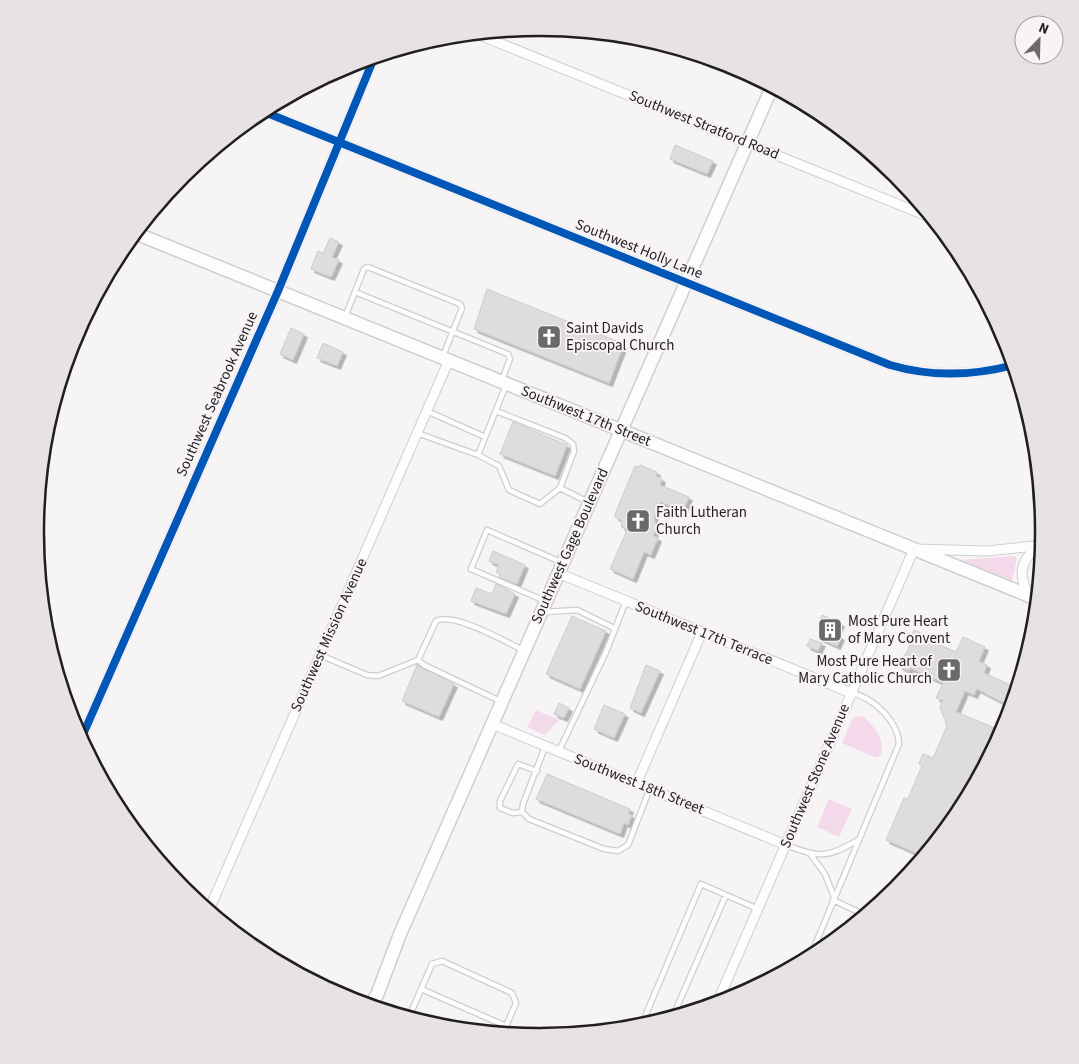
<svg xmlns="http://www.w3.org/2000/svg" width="1079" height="1064" font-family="'Source Sans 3',sans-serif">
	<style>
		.green { fill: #f3d9ea }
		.building { fill: #dfdcde; stroke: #cdcbcd; filter: url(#shadow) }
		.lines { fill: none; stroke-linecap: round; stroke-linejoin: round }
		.service-casing { stroke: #cfcecf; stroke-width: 7 }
		.minor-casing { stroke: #cfcecf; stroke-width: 11 }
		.secondary-casing { stroke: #cfcecf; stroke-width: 15 }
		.service { stroke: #fefdfe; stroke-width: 4.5 }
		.minor { stroke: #fefdfe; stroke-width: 9 }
		.secondary { stroke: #fefdfe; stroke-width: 12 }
		.cycleway-casing { stroke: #f8f3f6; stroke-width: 11 }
		.cycleway { stroke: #0057b8; stroke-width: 8 }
		.labels { text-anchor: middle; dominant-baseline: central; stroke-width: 4; stroke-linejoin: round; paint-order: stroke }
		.street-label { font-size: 15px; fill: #201e20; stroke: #f8f3f6 }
		.poi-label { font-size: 15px; fill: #201e20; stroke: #f8f3f6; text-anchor: start }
		.rim { fill: none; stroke: #201e20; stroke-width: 2.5 }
	</style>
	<defs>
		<filter id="shadow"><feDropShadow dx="3.5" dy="3.5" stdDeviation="0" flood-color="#0004"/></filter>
	</defs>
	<rect width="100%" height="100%" fill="#f7f4f6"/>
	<path class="green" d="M1014 556 1017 558 1012 581 961 560Z
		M536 710 559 720 545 735 527 727Z
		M862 716C873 724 889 744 879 757H875L842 743 852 719 855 717Z
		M829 799 852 809 839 837 817 827Z"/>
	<path class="building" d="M675 145 713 161 707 174 670 159Z
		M330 238 339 242 332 257 339 260 331 277 311 269 318 251 323 253Z
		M487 289 624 344 609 383 474 329Z
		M291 328 304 334 293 360 280 354Z
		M323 343 343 352 337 366 317 358Z
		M513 422 567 445 555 476 500 454Z
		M640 465 657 472 656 476 662 479 660 485 689 497 683 511 661 502 654 517 656 530 653 536 658 538 651 555 644 552 633 579 610 569 628 528H622L621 520 615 517V514L635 466 639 467Z
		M493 551 525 565 517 584 499 577 500 574 496 572 499 565 489 561Z
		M496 584 515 594 506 614 471 601 476 588 492 594Z
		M822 615 841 623 836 634 841 637 837 646 819 638 825 625 819 622Z
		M572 616 606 631 580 689 546 674Z
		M914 630 925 635 923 638 956 652 963 637 985 647 979 661 987 665 984 673 1017 688 1011 707 977 689 974 695 965 691 956 712 1002 731 959 813 923 856 886 840 904 798 908 799 922 765 919 764 923 754 933 758 947 726 940 707 943 700 936 698 943 683 910 668 909 671 899 666 913 640 910 639Z
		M810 639 822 643 818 651 807 646Z
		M417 665 454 684 439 717 402 701Z
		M646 665 660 671 641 713 630 708Z
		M559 703 569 708 564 718 554 714Z
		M604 705 625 714 614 738 594 729Z
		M547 774 630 809 628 814 632 815 628 825 624 823 620 834 536 799Z"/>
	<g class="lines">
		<defs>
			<path id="service" d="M355 292 508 354 510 359 502 380
				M345 317 364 269 368 267 460 304 462 308 443 356
				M427 411 485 437
				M417 433 478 455 499 466 509 490 540 504 560 488 574 451 573 444 565 438 496 411
				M478 455 506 385
				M560 488 588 502
				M545 601 471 569 487 530 561 562
				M545 612 577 610 614 628
				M320 655 367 675 378 676 418 660
				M500 701 424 665 418 660 436 621C454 612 504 641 523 650
				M545 747 523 804 522 812 529 819 604 849 618 851 628 845 650 788
				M559 751 606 652 626 601
				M522 812 513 813 500 808V801L518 764 537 771
				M786 845C820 858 827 858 858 840
				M811 855 825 874 834 897
				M833 900 865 915
				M810 957 899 744C898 721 873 697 851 693
				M421 989 506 1026
				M719 997 727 1000
				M673 1016 726 895 758 909
				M409 1017 432 964 442 961 512 993 516 1003 503 1033
				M641 1026 701 884 726 895"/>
			<path id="minor" d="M477 34 932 218
				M262 111 890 365C931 377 972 376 1014 365
				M558 573 851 693
				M1028 595C1019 575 1019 562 1037 547
				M492 724 786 845
				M81 739 278 291 374 58
				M637 782 702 632
				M209 910 449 360
				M717 1003 914 549 987 551 1043 545"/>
			<path id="secondary" d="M135 233 1037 599
				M370 1005 377 995 400 934 772 87"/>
		</defs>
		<use href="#service" class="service-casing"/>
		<use href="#minor" class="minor-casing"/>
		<use href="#secondary" class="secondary-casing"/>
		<use href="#service" class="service"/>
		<use href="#minor" class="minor"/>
		<use href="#secondary" class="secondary"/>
		<defs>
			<path id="cycleway" d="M262 111 890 365C931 377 972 376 1014 365
				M81 739 278 291 374 58"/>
		</defs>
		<use href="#cycleway" class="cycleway-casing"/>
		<use href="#cycleway" class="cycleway"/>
	</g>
	<defs>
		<symbol id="church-square" viewBox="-11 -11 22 22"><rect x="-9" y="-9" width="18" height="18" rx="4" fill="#6b696b" stroke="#f8f3f6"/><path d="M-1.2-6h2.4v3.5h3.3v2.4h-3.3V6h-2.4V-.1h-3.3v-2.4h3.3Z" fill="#fff"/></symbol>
		<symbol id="building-square" viewBox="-11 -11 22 22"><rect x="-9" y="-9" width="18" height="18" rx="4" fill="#6b696b" stroke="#f8f3f6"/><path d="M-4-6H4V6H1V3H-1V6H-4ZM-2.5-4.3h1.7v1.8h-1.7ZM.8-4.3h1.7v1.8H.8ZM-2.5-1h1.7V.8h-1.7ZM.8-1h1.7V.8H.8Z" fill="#fff"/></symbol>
	</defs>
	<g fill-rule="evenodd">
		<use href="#church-square" x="535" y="323" width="28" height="28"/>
		<use href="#church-square" x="624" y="507" width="28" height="28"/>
		<use href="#building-square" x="816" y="616" width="28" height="28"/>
		<use href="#church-square" x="935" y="656" width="28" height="28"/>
	</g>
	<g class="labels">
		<g class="street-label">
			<text transform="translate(704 125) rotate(22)">Southwest Stratford Road</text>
			<text transform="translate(639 249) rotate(22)">Southwest Holly Lane</text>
			<text transform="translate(217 394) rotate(-66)">Southwest Seabrook Avenue</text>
			<text transform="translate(586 416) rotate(22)">Southwest 17th Street</text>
			<text transform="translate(570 546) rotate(-66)">Southwest Gage Boulevard</text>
			<text transform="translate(704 633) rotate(22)">Southwest 17th Terrace</text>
			<text transform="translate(329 635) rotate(-66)">Southwest Mission Avenue</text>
			<text transform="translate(815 776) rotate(-67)">Southwest Stone Avenue</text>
			<text transform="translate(639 784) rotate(22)">Southwest 18th Street</text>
		</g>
		<g class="poi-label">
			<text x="566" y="328">Saint Davids<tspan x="566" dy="17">Episcopal Church</tspan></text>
			<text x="656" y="512">Faith Lutheran<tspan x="656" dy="17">Church</tspan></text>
			<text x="848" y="621">Most Pure Heart<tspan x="848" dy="17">of Mary Convent</tspan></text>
			<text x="932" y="661" text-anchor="end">Most Pure Heart of<tspan x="932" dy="17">Mary Catholic Church</tspan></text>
		</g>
	</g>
	<path d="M0 0H1079V1064H0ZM539 36H540A495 495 0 0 1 1035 531V533A495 495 0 0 1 540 1028H539A495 495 0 0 1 44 533V531A495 495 0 0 1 539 36Z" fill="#e7e2e5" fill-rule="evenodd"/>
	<path class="rim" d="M539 36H540A495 495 0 0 1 1035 531V533A495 495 0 0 1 540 1028H539A495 495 0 0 1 44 533V531A495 495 0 0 1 539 36Z"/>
	<g transform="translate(1039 40) rotate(23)"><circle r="24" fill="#f8f3f6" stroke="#a29ea0"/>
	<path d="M0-4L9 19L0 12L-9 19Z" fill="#6b696b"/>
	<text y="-8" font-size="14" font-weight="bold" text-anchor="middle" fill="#201e20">N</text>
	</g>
</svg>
